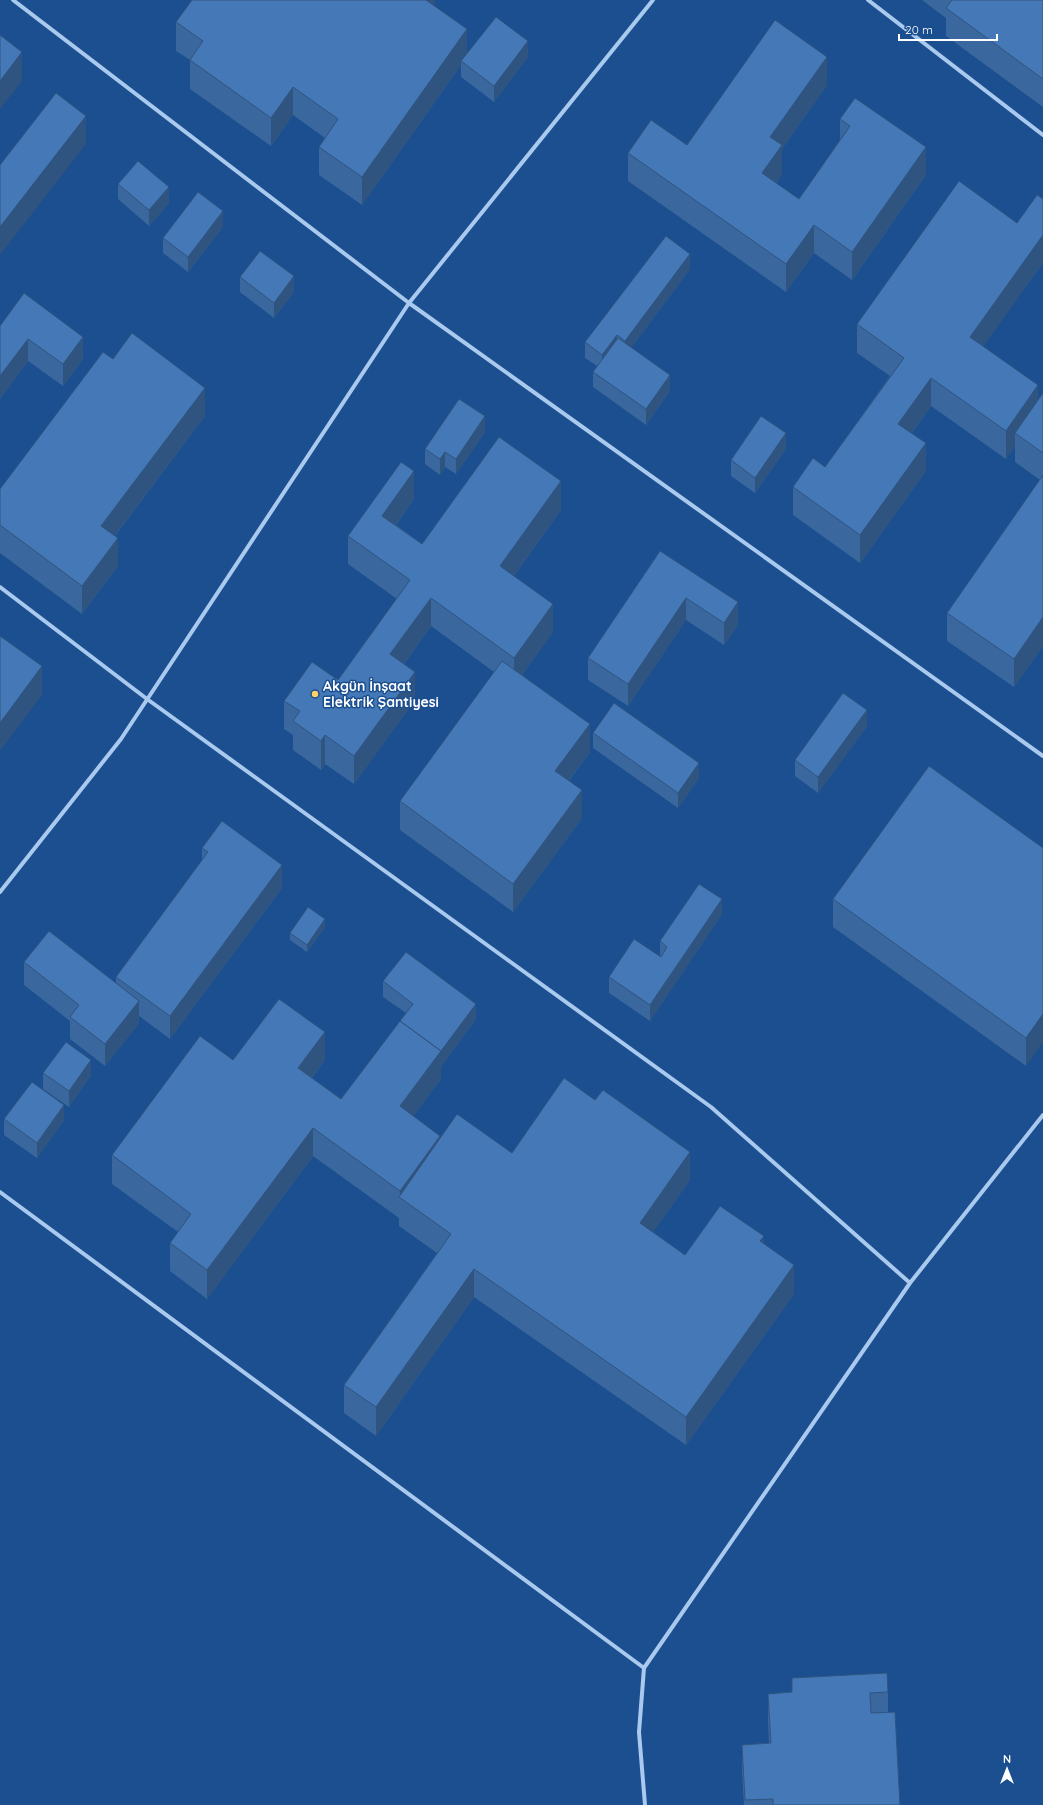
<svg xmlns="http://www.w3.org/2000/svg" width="1043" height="1805" font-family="Quicksand,sans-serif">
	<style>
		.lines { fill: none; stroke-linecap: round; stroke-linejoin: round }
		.minor { stroke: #a9c9ee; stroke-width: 4 }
		.wall { fill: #3a679d }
		.shaded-wall { fill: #305480 }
		.building { fill: #4478b7; stroke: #305480 }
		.poi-dot { fill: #ffd166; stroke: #1b4f8f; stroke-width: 1.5 }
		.labels { text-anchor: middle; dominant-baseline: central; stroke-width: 3; stroke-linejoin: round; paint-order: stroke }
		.poi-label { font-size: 14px; font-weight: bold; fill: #fff; stroke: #1b4f8f; text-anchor: start }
	</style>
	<rect width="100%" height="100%" fill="#1b4f8f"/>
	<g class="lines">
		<path class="minor" d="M13 0 409 303 1043 756
			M868 0 1043 135
			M0 587 147 699 711 1107 910 1283
			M0 892 121 739 409 303 653 0
			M0 1192 644 1668 910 1283 1043 1115
			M644 1668 639 1732 645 1805"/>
	</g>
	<path class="wall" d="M435 0V7L467 55 528 57 494 102 461 77V65L362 205 319 175V147L325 138 293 115 271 146 190 89V60L176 51V22Z
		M922 0H1043V107L946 36V18Z
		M827 85 782 149V174L776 183 799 199 840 140V119L926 175 852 280 814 253 786 292 628 181V153L687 145Z
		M118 184 169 203 149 226 118 199Z
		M223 227 188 272 163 253V238Z
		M1043 263 983 346 1038 400 1043 393V646L1014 687 947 641V613L1040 480 1015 462V446L1006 459 931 406 912 433 926 471 860 563 793 515V487L825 467 890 376 857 353V324Z
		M690 269 631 348 670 391 646 425 593 387V372L597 366 585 358V342Z
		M240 277 294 292 274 318 240 292Z
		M0 326 83 359 63 386 28 361 0 399Z
		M113 359 205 416 115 536 118 566 82 614 0 553V489Z
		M485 432 456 474 445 467 440 475 425 464V449Z
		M786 449 755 493 731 476V460Z
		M414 499 396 525 422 544 561 510 514 576 553 632 522 675 590 752 569 781 582 818 513 912 400 830V801L494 672 431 626 404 664 415 700 354 784 325 764 321 770 293 750V735L284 729V701L338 680 397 599 348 564V536Z
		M660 551 738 625 724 645 686 620 628 706 588 680V658Z
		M867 726 818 793 795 776V760Z
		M593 733 699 778 678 808 593 748Z
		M202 848 282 888 170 1039 139 1016V1023L105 1066 70 1039V1021L24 985V962L116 983V977L202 860Z
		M1043 848 1026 1066 833 927V899Z
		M722 914 650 1021 609 993V977L660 957V941Z
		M325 927 307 952 290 940V933Z
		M383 981 476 1019 441 1067V1079L413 1116 440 1139 512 1153 690 1180 653 1232 685 1255 764 1244 794 1294 686 1445 474 1297 376 1436 344 1413V1385L437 1253 399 1226V1218L313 1156 207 1299 170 1271V1243L178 1232 112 1184V1155L233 1060H325L312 1078 341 1099 406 1013 383 997Z
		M43 1073 91 1075 69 1107 43 1089Z
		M4 1119 64 1120 37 1158 4 1135Z
		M792 1678 888 1692V1712L900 1805H744L742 1773V1745L769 1743 768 1722V1694L792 1692Z"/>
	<path class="shaded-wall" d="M426 0H435V16L426 29Z
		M467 29V58L461 61V65L362 205V177Z
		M528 41V57L494 102V86Z
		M22 52V81L0 109V81Z
		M827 57V85L782 149V174L762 202V173L770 137Z
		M293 87V115L271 146V118Z
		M86 116V144L0 255V227Z
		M926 147V175L852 280V252Z
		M169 187V203L149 226V210Z
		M223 211V227L188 272V257Z
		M814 225V253L786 292V264Z
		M1043 235V263L970 365V337Z
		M690 254V269L625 356V341Z
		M294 276V292L274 318V303Z
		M617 335V350L602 370V355Z
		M83 337V359L63 386V364Z
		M28 339V361L0 399V376Z
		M670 375V391L646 425V409Z
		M931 378V406L898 452V424Z
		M1038 385V414L1015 433V446L1006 459V431Z
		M205 388V416L101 554V526Z
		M485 416V432L456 474V459Z
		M786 433V449L755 493V478Z
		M926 443V471L860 563V535Z
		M445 452V467L440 475V459Z
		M414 471V499L382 544V516Z
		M561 481V510L500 595V566Z
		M118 538V566L82 614V586Z
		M431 598V626L390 683V654Z
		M686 598V620L628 706V684Z
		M738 602V625L724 645V623Z
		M553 604V632L514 686V658Z
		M1043 617V646L1014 687V659Z
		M42 666V695L0 751V723Z
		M415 672V700L354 784V756Z
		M867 710V726L818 793V777Z
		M590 724V752L555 799V771Z
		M325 735V764L321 770V741Z
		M699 763V778L678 808V793Z
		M582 790V818L513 912V884Z
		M282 865V888L170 1039V1016Z
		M722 899V914L650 1021V1005Z
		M325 919V927L307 952V945Z
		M139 1001V1023L105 1066V1044Z
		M476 1004V1019L441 1067V1079L400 1135V1106L441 1051Z
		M1043 1014V1042L1026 1066V1038Z
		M325 1032V1060L298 1096V1068Z
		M91 1060V1075L69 1107V1091Z
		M64 1105V1120L37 1158V1143Z
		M313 1128V1156L207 1299V1270Z
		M440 1136V1165L400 1198V1191Z
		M690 1152V1180L640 1251V1223Z
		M764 1236V1264L760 1241Z
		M794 1265V1294L686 1445V1417Z
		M474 1269V1297L376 1436V1407Z"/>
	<path class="building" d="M192 0H426L467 29 362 177 319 147 338 119 293 87 271 118 190 60 203 41 176 22Z
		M952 0H1043V79L946 8Z
		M496 17 528 41 494 86 461 61Z
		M775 20 827 57 770 137 782 145 762 173 799 199 850 126 840 119 855 98 926 147 852 252 814 225 786 264 628 153 651 120 687 145Z
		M0 35 22 52 0 81Z
		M56 93 86 116 0 227V165Z
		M138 161 169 187 149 210 118 184Z
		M959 181 1017 223 1037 195 1043 199V235L970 337 1038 385 1006 431 931 378 898 424 926 443 860 535 793 487 813 458 825 467 904 358 857 324Z
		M198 192 223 211 188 257 163 238Z
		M666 236 690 254 625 341 617 335 602 355 585 342Z
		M260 251 294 276 274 303 240 277Z
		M24 293 83 337 63 364 28 339 0 376V326Z
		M132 333 205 388 101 526 118 538 82 586 0 525V489L103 352 113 359Z
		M618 338 670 375 646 409 593 372Z
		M1043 393V453L1015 433Z
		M459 399 485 416 456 459 445 452 440 459 425 449Z
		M761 416 786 433 755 478 731 460Z
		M499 437 561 481 500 566 553 604 514 658 431 598 390 654 415 672 354 756 325 735 321 741 293 721 300 711 284 701 312 662 338 680 410 580 348 536 401 462 414 471 382 516 422 544Z
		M1043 475V617L1014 659 947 613Z
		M660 551 738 602 724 623 686 598 628 684 588 658Z
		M0 636 42 666 0 723Z
		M502 661 590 724 555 771 582 790 513 884 400 801Z
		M843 693 867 710 818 777 795 760Z
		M614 703 699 763 678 793 593 733Z
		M929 766 1043 848V1014L1026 1038 833 899Z
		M222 821 282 865 170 1016 116 977 208 852 202 848Z
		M699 884 722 899 650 1005 609 977 634 939 661 957 667 947 660 941Z
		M308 907 325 919 307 945 290 933Z
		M49 931 139 1001 105 1044 70 1017 79 1005 24 962Z
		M406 952 476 1004 441 1051 400 1021 413 1004 383 981Z
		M279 999 325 1032 298 1068 341 1099 400 1021 441 1051 400 1106 440 1136 400 1191 313 1128 207 1270 170 1243 191 1214 112 1155 200 1036 233 1060Z
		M66 1042 91 1060 69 1091 43 1073Z
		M564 1078 595 1100 603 1090 690 1152 640 1223 685 1255 720 1206 764 1236 760 1241 794 1265 686 1417 474 1269 376 1407 344 1385 451 1234 399 1197 457 1114 512 1153Z
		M32 1082 64 1105 37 1143 4 1119Z
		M887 1673 888 1692 870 1693 871 1713 895 1712 900 1805H773V1799L745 1800 742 1745 771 1743 768 1694 792 1692V1678Z"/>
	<circle class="poi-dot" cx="315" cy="694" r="4"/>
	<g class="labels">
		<g class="poi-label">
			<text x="323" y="686">Akgün İnşaat<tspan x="323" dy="16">Elektrik Şantiyesi</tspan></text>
		</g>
	</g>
	<g transform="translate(1007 1769)" stroke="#1b4f8f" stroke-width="3" paint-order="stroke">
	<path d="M0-3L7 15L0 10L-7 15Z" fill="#ffffff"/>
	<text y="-6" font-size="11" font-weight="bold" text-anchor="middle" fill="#ffffff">N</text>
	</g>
	<path d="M899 34v6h98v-6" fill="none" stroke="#ffffff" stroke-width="2"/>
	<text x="905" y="34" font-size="12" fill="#ffffff" stroke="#1b4f8f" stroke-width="3" paint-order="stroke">20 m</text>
</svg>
